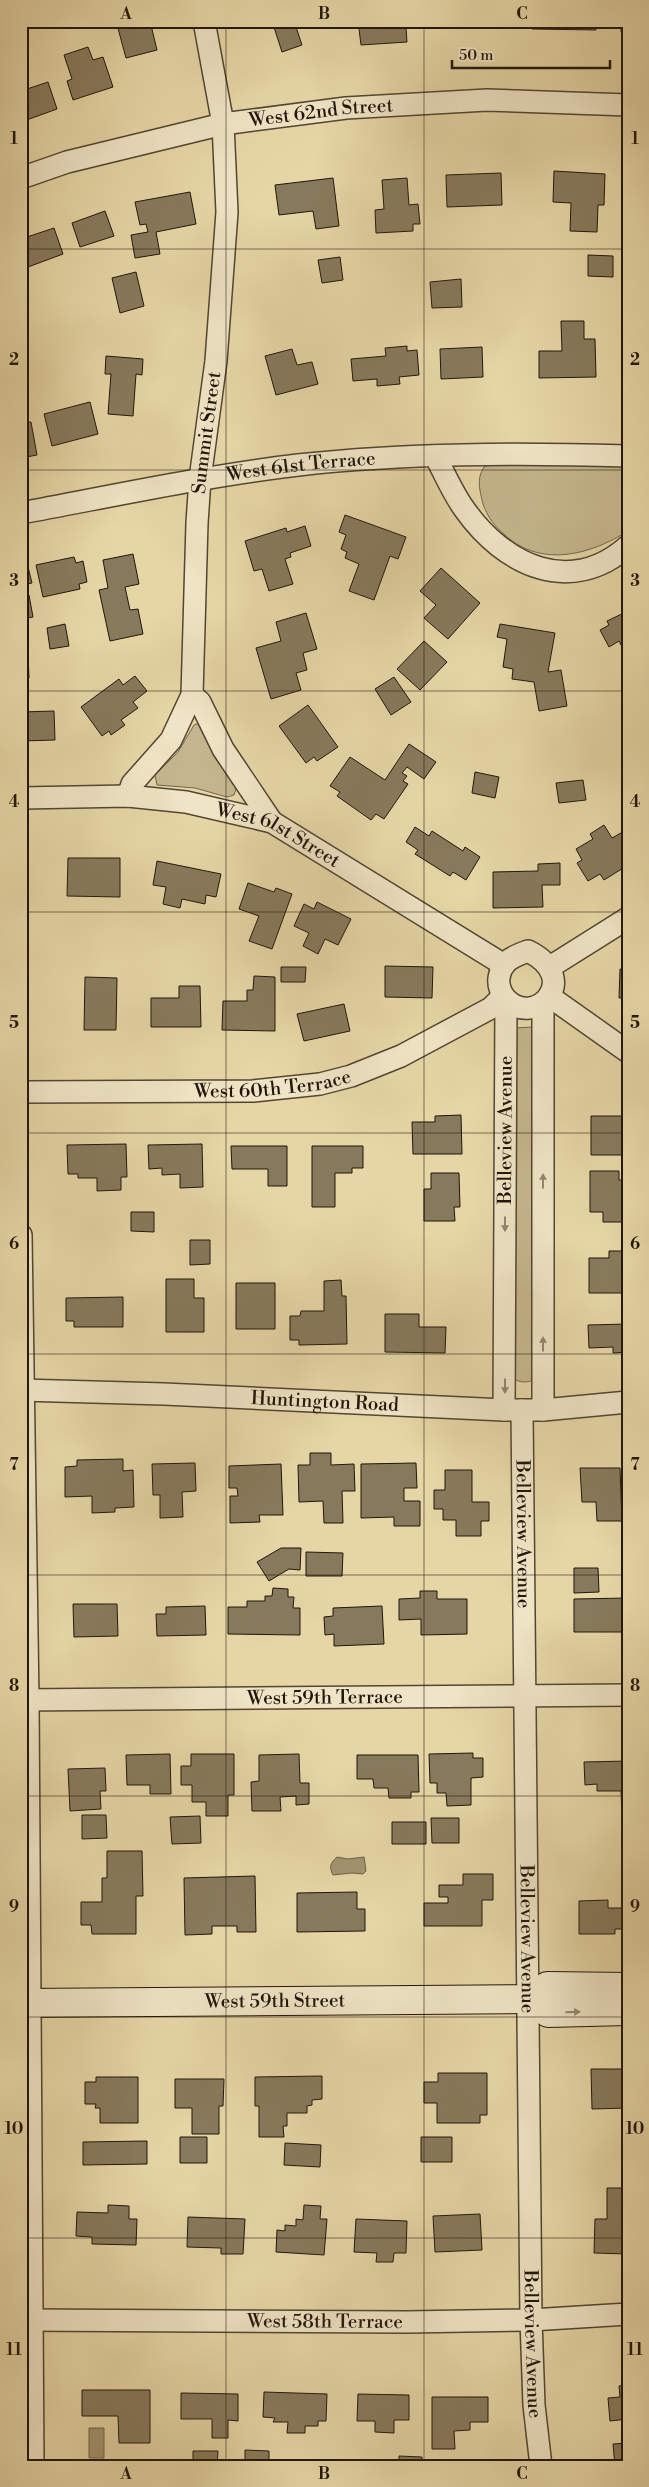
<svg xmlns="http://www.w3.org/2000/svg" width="649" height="2487" font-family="'Libre Bodoni',serif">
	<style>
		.green { fill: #c4b58c; stroke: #72664c }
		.water { fill: #a39571; stroke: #6f6248 }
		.building { fill: #877a5c; stroke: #20160b }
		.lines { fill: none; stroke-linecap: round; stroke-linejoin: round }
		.street-casing { stroke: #524632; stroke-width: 24 }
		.secondary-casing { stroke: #20160b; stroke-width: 30 }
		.street { stroke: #efe4c5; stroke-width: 21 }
		.secondary { stroke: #efe4c5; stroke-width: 28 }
		.oneway { fill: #928771 }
		.grid { fill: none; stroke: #20160b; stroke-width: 1; stroke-opacity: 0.55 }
		.labels { text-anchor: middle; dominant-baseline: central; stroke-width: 5; stroke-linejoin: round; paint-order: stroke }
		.street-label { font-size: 19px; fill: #20160b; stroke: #efe4c5 }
		.neatline { fill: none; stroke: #20160b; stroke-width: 2 }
		.grid-label { font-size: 16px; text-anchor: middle; font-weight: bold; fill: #20160b }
	</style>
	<rect width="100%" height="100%" fill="#e6d6a6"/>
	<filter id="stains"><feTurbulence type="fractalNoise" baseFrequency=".004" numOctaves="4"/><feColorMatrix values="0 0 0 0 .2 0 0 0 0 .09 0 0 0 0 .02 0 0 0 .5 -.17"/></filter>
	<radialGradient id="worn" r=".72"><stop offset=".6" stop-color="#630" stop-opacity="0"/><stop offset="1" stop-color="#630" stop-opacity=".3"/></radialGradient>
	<path class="green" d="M493 464H628V531C590 555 541 568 505 535 495 527 487 516 483 504 480 491 476 479 484 467Z
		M199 723 236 789 234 795 227 797 195 788 157 785 155 775 178 752 194 725Z
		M532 1027 535 1029V1379C528 1383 521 1383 514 1379L515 1028Z"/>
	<path class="water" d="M337 1857 348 1859 364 1857 366 1871 363 1874 352 1873 333 1875C329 1867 330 1863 337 1857Z
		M89 2428H104V2458H89Z"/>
	<path class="building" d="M116 21H150L157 50 126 58Z
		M272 21H294L302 45 282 52Z
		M358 21H416V27L406 28 407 42 361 45Z
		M447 21H500V27H447Z
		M532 21H597L596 30 532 29Z
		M621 21H628V32H621Z
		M88 47 93 60 103 57 113 87 73 100 67 81 72 79 64 55Z
		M48 82 57 109 21 122V91Z
		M554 171 605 174 604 205H598L597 232 570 231 571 203 553 202Z
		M501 173 502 205 447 207 446 175Z
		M333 178 339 226 316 229 313 211 279 215 275 185Z
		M407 178 409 205 418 204 420 224H413V231L376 233 375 210 384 209 382 180Z
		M190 192 196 224 156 232 160 254 135 258 131 235 148 232 146 224 140 225 135 202Z
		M105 211 114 236 80 247 72 223Z
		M54 228 63 254 28 267 21 248V239Z
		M588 255 613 256V277L588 276Z
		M340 257 343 280 322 283 318 260Z
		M136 272 144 306 120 313 112 278Z
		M461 279 462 307 432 308 430 282Z
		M561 321H584V339H595L596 377 539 378V351H562Z
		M627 344H628V384H624Z
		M407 346V351L417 350 419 375 399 377 400 384 377 386V379L353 381 351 359 386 356 385 348Z
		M482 347 483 377 441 379 440 349Z
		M292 349 297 365 312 362 318 384 276 395 265 356Z
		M106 356 143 359 142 375 136 374 133 416 108 414 111 374H105Z
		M90 402 98 434 52 446 44 414Z
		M31 422 37 455 21 458V423Z
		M345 515 406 537 398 559 390 556 374 600 349 591 359 564 345 558 347 552 341 549 346 535 339 532Z
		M305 526 311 546 290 553 291 557 285 559 293 584 269 591 262 569 254 571 245 541 286 528 287 532Z
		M133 554 139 584 125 587 130 610 138 609 143 634 110 641 99 590 108 588 103 560Z
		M74 557 76 563 83 561 87 582 79 584 80 589 43 597 36 565Z
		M28 567 32 583 22 585 24 596 29 595 33 617 21 619V568Z
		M441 568 480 603 448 639 424 618 436 605 420 591Z
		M628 611V658L619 641 609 647 600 630 609 625 607 621Z
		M306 613 317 649 303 653 307 670 296 673 301 690 271 699 256 648 281 641 276 622Z
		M65 624 69 646 50 649 47 628Z
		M500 624 555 633 548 672 561 670 567 706 539 711 534 682 512 679 513 669 503 667 507 639 497 637Z
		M424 641 447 662 420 690 397 669Z
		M21 654H28L29 678H21Z
		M135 676 147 691 133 702 138 708 121 720 125 725 111 735 109 731 102 736 81 707 119 679 123 685Z
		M394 677 411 702 391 715 375 689Z
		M308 705 338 747 317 761 314 757 306 763 279 726Z
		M54 711 55 740 21 741V712Z
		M409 744 436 762 424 779 407 767 402 773 407 776 403 781 408 784 384 819 376 814 371 820 337 796 340 792 330 786 350 757 385 780Z
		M475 772 499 777 495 798 472 793Z
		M583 780 586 800 559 803 556 783Z
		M604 825 612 838 628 829V865L604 880 600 874 588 881 577 863 582 860 576 849 593 839 590 834Z
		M415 827 429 836 432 831 463 851 465 847 480 857 466 880 453 872 450 876 415 854 418 850 406 842Z
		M68 858H120V897L67 896Z
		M157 861 221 874 216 897 206 895 205 904 182 899 180 908 163 904 166 887 153 885Z
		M560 863V885H542L543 907 493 908V872L538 871V864Z
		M248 883 274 892 276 888 292 894 272 949 249 941 259 916 239 909Z
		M317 902 351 919 338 945 325 939 318 954 303 946 309 933 294 926 304 904 314 909Z
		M385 966 433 967 432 998 385 997Z
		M281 967H306L305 982H281Z
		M620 969 628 970V998H619Z
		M254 976 275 977V1031L222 1030 223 1001H247V990H253Z
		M85 977 117 978 116 1030H84Z
		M179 986H200L201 1027H151V998H179Z
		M344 1004 350 1031 304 1041 297 1014Z
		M461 1115 462 1154H413L412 1122H435V1116Z
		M591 1116H628V1155H591Z
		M126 1144 127 1177H121V1190L97 1191V1178H78V1174H68L67 1145Z
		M202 1144 203 1187 180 1188V1174L162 1175V1168L149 1169 148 1145Z
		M231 1146H287V1186H268V1169H232Z
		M312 1146H363V1168H352V1173H335V1207H312Z
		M590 1171H619V1180H626L628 1215H622V1222H603V1212H590Z
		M431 1173H459L460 1207H454L455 1221H424V1189H431Z
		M131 1212H154V1232L131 1231Z
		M190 1240H210V1264L190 1265Z
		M609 1251H626L628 1293H589V1258H609Z
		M166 1279H194V1298H204V1332H166Z
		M341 1280 342 1296H346L347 1344 299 1345V1340H290V1316H300L301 1311H324V1281Z
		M236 1283H275V1329H236Z
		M123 1297V1327H74V1321H66V1298Z
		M385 1314H419V1327H446L445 1353 385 1352Z
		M627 1316 628 1352 613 1353V1347L589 1348 588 1325 627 1324Z
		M310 1453H331V1465L354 1464 355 1491H342L343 1523H324L323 1501 299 1502 298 1465H310Z
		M123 1459V1471L133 1470 134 1507 115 1508V1512L92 1513V1496L65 1497V1467L77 1466V1460Z
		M195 1463 196 1491 182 1492 183 1517 160 1518V1495H153L152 1464Z
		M416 1463 417 1488H404V1501H420V1526H394V1517L361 1518V1464Z
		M281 1464 283 1515H259L260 1522 230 1523V1496H238L237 1488H229V1466Z
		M580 1468H620L622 1521H597L596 1502H582Z
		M445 1470H472V1502H489V1521H481V1536H456V1520H443V1509H434V1490H445Z
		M281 1548H301L300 1570 289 1569 269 1581 257 1562Z
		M306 1552 343 1553 342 1576H306Z
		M574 1568H598L599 1592 574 1593Z
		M273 1588 288 1589V1597H294L293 1608H300V1635L228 1634V1607H247V1601H265V1596H272Z
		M420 1591H437V1599H467V1634L421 1635V1619L399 1620V1599L420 1598Z
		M628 1598V1632H574V1599Z
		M73 1604H117L118 1636 74 1637Z
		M205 1606 206 1635 157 1636 156 1614H166V1607Z
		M382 1606 384 1644 334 1646V1634L325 1635 324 1617 333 1616V1608Z
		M473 1753V1758H483V1777L471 1778V1805L447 1806 446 1793H437V1783H430L429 1754Z
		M170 1754 171 1794H150V1785H127L126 1755Z
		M191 1754H234V1795H228V1816H206V1802H192V1785H181V1766H191Z
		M299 1754 300 1783H309V1804L296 1805V1796L280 1797 281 1811H252L251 1782 259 1781V1755Z
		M357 1755H418L419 1792H411V1798H389L388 1788H374L373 1779H357Z
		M628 1761V1815H622L621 1791H597V1784L585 1785 584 1762Z
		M105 1768 106 1791H100L101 1809 70 1811 68 1769Z
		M82 1815H106L107 1838 82 1839Z
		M200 1816 201 1843 172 1844 170 1817Z
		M431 1818H459V1843H432Z
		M392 1822H426V1844H392Z
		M107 1851H142L143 1896H136V1934H92L91 1925H81V1902H102V1878H107Z
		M463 1874H493V1900H482V1926H424V1903H448V1897H439V1885H463Z
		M255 1876 256 1932H237V1926H212V1934L185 1935 184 1878Z
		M357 1892V1909H365V1931L297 1932V1893Z
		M608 1900V1908H628V1929H615V1934H579V1901Z
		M591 2069H628V2108L592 2109Z
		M438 2073H487V2115H480V2123H437V2103H424V2082H438Z
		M322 2076V2099L312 2100V2105L307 2106V2113H287V2126H283L284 2137H259V2106H255V2077Z
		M96 2077H138V2123H100V2108H95L96 2104H85V2082H96Z
		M175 2079H224L223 2106H219V2134H192V2108H175Z
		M180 2137H207V2163H180Z
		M421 2137H452V2162H421Z
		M147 2141V2164L83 2165V2142Z
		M285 2143 321 2145 320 2167 284 2165Z
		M607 2188H628V2254L594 2253 595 2219H607Z
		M108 2205 129 2206V2219H137L136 2245 92 2244V2237L76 2236 77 2212 108 2213Z
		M304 2205 321 2206 320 2219H327L324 2255 276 2252 277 2230 285 2231V2225L296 2226V2219L303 2220Z
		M480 2214 482 2250 435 2252 433 2216Z
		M188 2217 245 2219 243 2254H221V2248L187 2247Z
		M356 2219 407 2221 406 2253H394L393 2262H376L377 2253 354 2252Z
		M628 2385V2419L610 2421 608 2398 620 2397 619 2386Z
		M82 2390H150V2443H119L118 2416H82Z
		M264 2392 327 2394 326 2421H318V2426H305V2433H287L288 2422H273L275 2418 263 2417Z
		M181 2393 238 2394V2421L228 2420V2438H212V2419H181Z
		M358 2394 409 2395V2420H394V2433L375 2432V2421H357Z
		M432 2397H488V2422H470V2430L454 2431 455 2449H432Z
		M628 2443V2466H615L613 2444Z
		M245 2450 269 2451V2466H245Z
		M193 2451H218L217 2466H193Z
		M399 2456 422 2457V2466H399Z"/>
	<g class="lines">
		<defs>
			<g id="street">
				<path id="s1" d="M21 178 67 162 223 124 346 108 487 100 628 105"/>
				<path d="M435 456C445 474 453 494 465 510 504 565 570 597 628 546"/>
				<path id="s2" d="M21 513C113 496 205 476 298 465 407 453 518 453 628 456"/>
				<path d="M192 695 200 702 223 749 272 822"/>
				<path id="s3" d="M128 796 132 784 171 740 192 695 197 523 200 479 216 361 227 212 223 124 204 21"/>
				<path id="s4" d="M21 798 128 796 186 802 272 822 504 965"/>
				<path d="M528 951C584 979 534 1029 506 999 501 994 498 985 499 978 501 961 514 956 528 951Z"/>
				<path d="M550 967 628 918"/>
				<path d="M549 996 628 1052"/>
				<path id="s5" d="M21 1092 253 1091 320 1084 351 1076 401 1056 491 1008 503 996"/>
				<path d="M21 1235 28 1700 33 2466"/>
				<path id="s6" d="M21 1390 164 1394 504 1410H543L628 1402"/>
				<path id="s7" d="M504 1410 506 1000"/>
				<path id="s8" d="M522 1410 531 2320 534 2405 541 2466"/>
				<path d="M543 1410V1003"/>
				<path id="s9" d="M21 1700 628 1695"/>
				<path id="s10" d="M21 2320 407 2322 531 2320 628 2314"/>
			</g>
			<g id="secondary">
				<path d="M529 1999 548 2013 628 2011"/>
				<path id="s11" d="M21 2003 529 1999 547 1986 628 1987"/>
			</g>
		</defs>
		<use href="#street" class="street-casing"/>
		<use href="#secondary" class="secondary-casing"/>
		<use href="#street" class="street"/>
		<use href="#secondary" class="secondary"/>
	</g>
	<defs><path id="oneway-solid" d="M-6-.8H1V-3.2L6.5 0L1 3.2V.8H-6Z" transform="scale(1.25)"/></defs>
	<g class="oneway">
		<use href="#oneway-solid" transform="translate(543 1181) rotate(-90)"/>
		<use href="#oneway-solid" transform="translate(505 1224) rotate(90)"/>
		<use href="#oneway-solid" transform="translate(543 1344) rotate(-90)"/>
		<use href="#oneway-solid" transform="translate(505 1386) rotate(90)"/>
		<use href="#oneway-solid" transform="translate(573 2012) rotate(-1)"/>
	</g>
	<path class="grid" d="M226 21V2466M424 21V2466M21 249H628M21 470H628M21 691H628M21 912H628M21 1133H628M21 1354H628M21 1575H628M21 1796H628M21 2017H628M21 2238H628"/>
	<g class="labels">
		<g class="street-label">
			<text stroke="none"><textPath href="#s1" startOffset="308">West 62nd Street</textPath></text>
			<text stroke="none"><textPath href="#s3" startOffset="384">Summit Street</textPath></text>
			<text stroke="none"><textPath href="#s2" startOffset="284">West 61st Terrace</textPath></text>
			<text stroke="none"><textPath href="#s4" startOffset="264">West 61st Street</textPath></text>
			<text stroke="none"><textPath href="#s5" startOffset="252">West 60th Terrace</textPath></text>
			<text stroke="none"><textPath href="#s7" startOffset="280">Belleview Avenue</textPath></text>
			<text stroke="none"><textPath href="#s6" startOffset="304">Huntington Road</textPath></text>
			<text stroke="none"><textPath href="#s8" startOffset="124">Belleview Avenue</textPath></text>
			<text stroke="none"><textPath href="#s9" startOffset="304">West 59th Terrace</textPath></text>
			<text stroke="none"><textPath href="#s8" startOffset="529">Belleview Avenue</textPath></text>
			<text stroke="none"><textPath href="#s11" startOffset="254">West 59th Street</textPath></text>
			<text stroke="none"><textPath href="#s10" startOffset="304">West 58th Terrace</textPath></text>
			<text stroke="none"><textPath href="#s8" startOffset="934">Belleview Avenue</textPath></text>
		</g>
	</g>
	<rect width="649" height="2487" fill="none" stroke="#e6d6a6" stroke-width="55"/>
	<path d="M452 60v8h158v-8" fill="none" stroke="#20160b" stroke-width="2.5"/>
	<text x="459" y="60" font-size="15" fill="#20160b" stroke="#efe4c5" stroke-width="4" paint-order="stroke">50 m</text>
	<rect x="28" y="28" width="594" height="2432" class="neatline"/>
	<g class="grid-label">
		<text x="126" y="19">A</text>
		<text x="324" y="19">B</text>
		<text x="522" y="19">C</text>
		<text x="14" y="144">1</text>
		<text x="635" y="144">1</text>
		<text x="14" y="365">2</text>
		<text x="635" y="365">2</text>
		<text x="14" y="586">3</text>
		<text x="635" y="586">3</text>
		<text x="14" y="807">4</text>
		<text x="635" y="807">4</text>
		<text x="14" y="1028">5</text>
		<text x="635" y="1028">5</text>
		<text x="14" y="1249">6</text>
		<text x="635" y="1249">6</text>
		<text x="14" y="1470">7</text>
		<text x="635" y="1470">7</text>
		<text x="14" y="1691">8</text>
		<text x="635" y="1691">8</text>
		<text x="14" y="1912">9</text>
		<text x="635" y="1912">9</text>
		<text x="14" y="2134">10</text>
		<text x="635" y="2134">10</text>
		<text x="14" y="2355">11</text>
		<text x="635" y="2355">11</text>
		<text x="126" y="2479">A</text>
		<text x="324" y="2479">B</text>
		<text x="522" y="2479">C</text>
	</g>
	<rect width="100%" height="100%" filter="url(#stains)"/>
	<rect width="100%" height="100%" fill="url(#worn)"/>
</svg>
